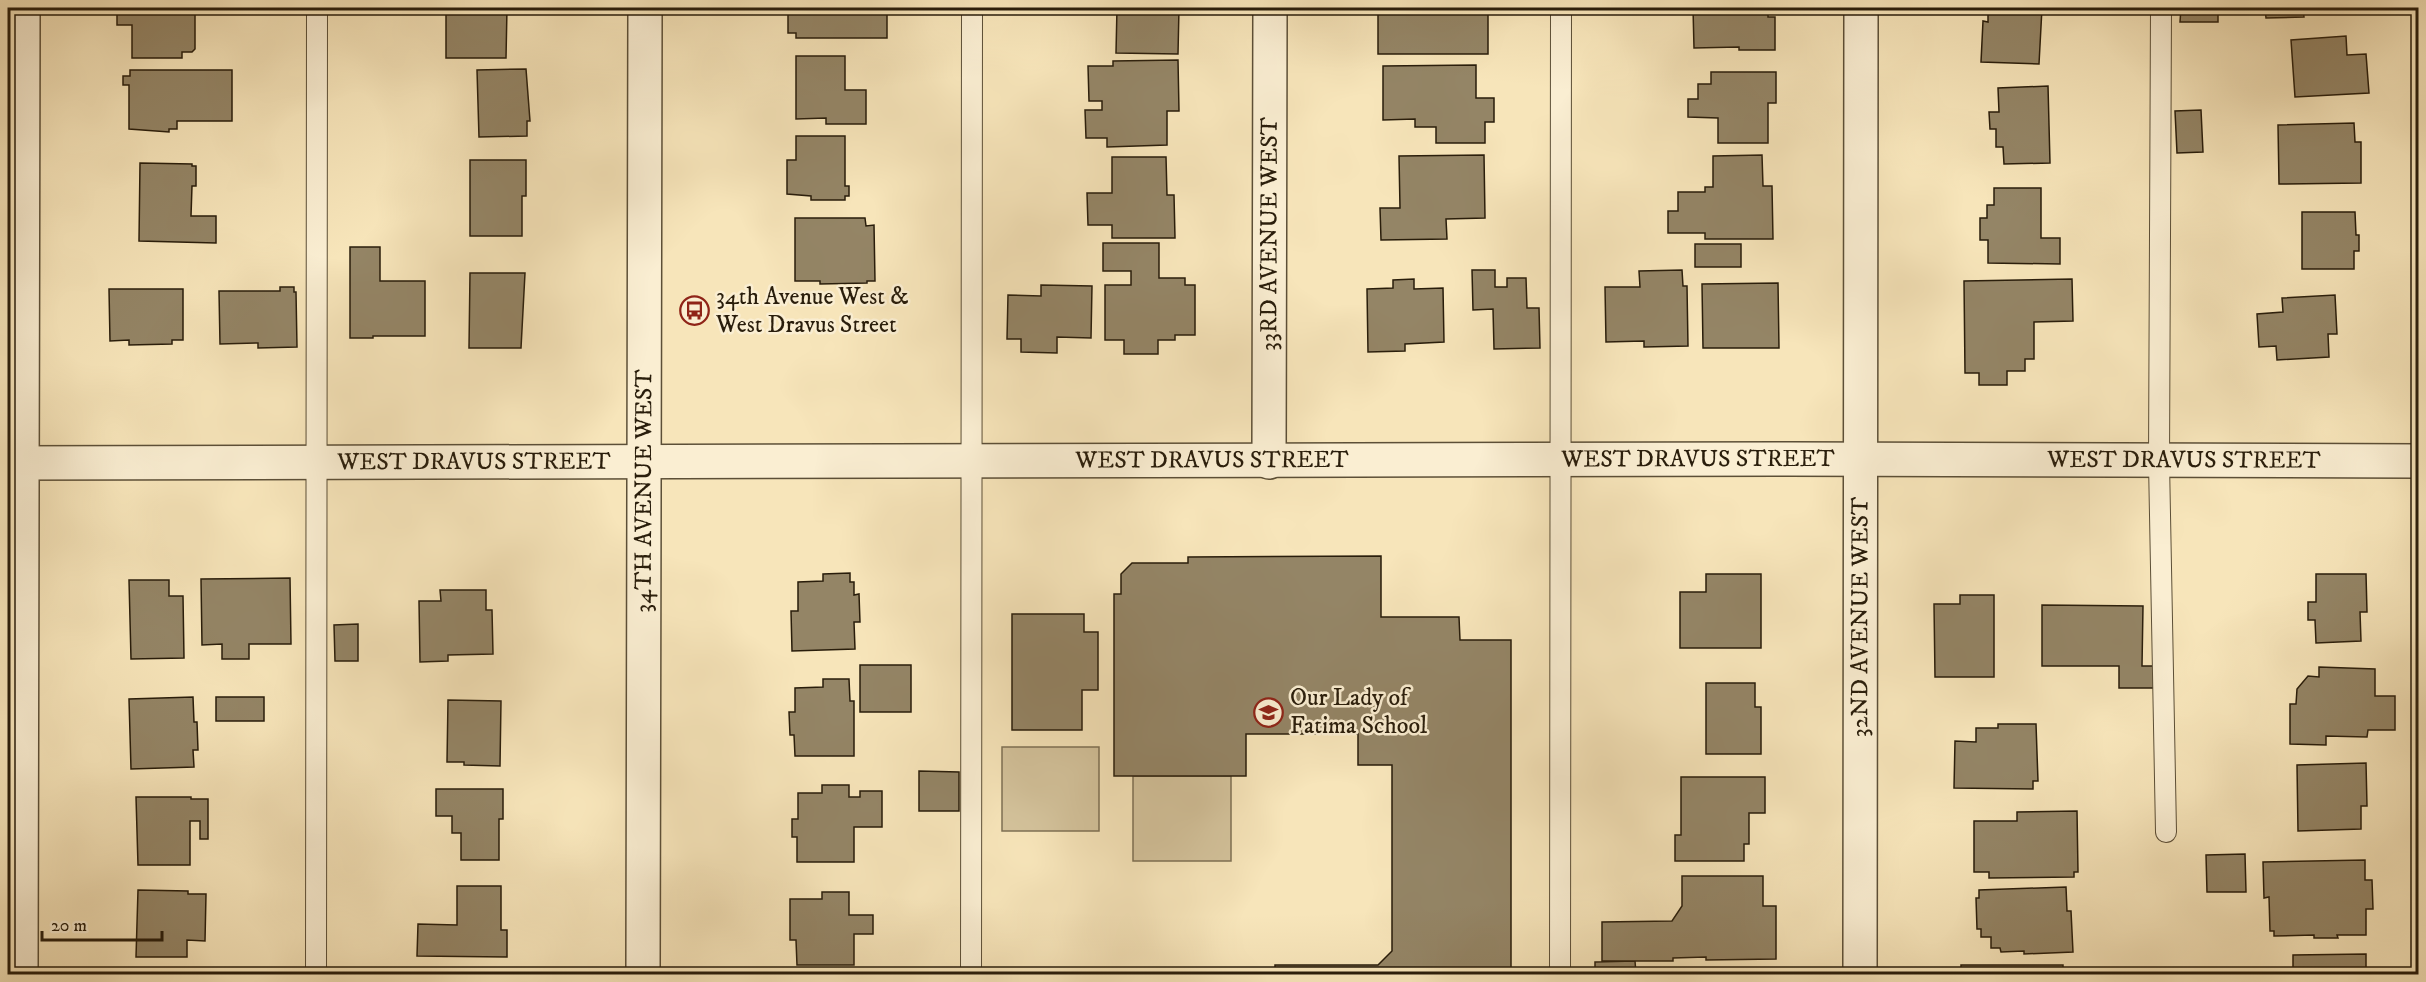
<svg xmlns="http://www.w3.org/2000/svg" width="2426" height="982" font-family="'IM FELL DW Pica',serif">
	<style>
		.green { fill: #d4c39c; stroke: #7e7054; stroke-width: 1.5 }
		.building { fill: #948566; stroke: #291d0b; stroke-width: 1.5 }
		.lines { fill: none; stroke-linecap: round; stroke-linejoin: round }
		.service-casing { stroke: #5c4f37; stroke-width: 22 }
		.minor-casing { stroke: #5c4f37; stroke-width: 36 }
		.tertiary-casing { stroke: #5c4f37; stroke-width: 36 }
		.service { stroke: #faeed2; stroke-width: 20 }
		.minor { stroke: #faeed2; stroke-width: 33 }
		.tertiary { stroke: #faeed2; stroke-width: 33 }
		.labels { text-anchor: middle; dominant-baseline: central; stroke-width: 5; stroke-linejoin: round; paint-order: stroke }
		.street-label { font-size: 24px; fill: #291d0b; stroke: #faeed2 }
		.poi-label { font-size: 24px; fill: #291d0b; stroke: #faeed2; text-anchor: start }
	</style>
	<rect width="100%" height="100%" fill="#f7e5ba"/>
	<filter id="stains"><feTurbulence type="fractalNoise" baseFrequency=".00333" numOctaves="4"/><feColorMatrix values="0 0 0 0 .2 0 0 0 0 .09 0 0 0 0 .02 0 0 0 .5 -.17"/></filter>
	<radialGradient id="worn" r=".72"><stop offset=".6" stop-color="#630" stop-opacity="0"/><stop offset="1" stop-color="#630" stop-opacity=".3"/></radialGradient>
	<path class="green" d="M1002 747H1099V831H1002Z
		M1133 776H1231V861H1133Z"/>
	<path class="building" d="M117 8H195V49L192 52H182V58H132V25H117Z
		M446 8H507L506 58H446Z
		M788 8H883V9H887V38H796V33H788Z
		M1117 8H1179L1178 54 1116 53Z
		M1378 8H1488V54H1378Z
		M1693 8H1768V17H1775V50H1739V47L1694 48Z
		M1988 8H2042L2039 64 1981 62 1983 21 1988 22Z
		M2181 8H2218V22H2180Z
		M2265 8H2303L2304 17 2266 18Z
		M2346 36 2347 55 2366 54 2369 93 2295 97 2291 40Z
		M796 56H845V90H866V124H826V118L796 119Z
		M1178 60 1179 111H1167V145L1107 147V138H1086L1085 110H1102V101H1089L1088 66H1113V61Z
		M1476 65V98H1494V122H1485V143H1436V127H1415V119L1383 120V66Z
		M526 69 530 121H527V136L479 137 477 70Z
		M130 70H232V121H177V129H169V132L129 129V85H123V76H130Z
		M1711 72H1776V103H1768V143H1718V118L1688 117V99H1698V84H1711Z
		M2048 86 2050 163 2004 164 2003 147H1996V129H1990L1989 112H1999L1998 88Z
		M2201 110 2203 152 2177 153 2175 111Z
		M2354 123 2355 142H2361V183L2279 184 2278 125Z
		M796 136H845V186H849V196H845V200H811V196L787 194V160H796Z
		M1484 155 1485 218 1446 219 1447 239 1381 240 1380 208H1400L1399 156Z
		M1762 155 1763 186H1772L1773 239H1705V233H1668V211H1678V192H1705V187H1713V156Z
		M1112 157H1166L1167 195H1174L1175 238H1112V225H1088L1087 193H1112Z
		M470 160H526V196H522V236H470Z
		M140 163 192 164V166H196V186H192L191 216H216V243L139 241Z
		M1994 188H2041V238H2060V264L1988 263V240H1980V218H1987V205H1994Z
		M2302 212H2355L2356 235H2359V251H2354V269H2302Z
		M795 218H865L866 226 874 225 875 281H867V283L820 284V281H795Z
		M1103 243H1159V278H1185V285H1195V335H1175V340H1158V354H1124V340H1105V285H1131V271H1103Z
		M1695 244H1741V267H1695Z
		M350 247H380V281H425V336H373V338H350Z
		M1472 270H1495V287H1507V278H1526L1527 308H1539L1540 348 1494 349 1493 309 1473 310Z
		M1682 270 1683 286H1687L1688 346 1644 347V341L1606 342 1605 287H1640L1639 271Z
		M470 273H525L521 348H469Z
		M1414 279V289L1443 288 1444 342 1405 344V351L1368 352 1367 289 1393 288V280Z
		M2072 279 2073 321 2034 322V359H2025V371H2007V385H1979V373H1965L1964 281Z
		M1778 283 1779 348H1703L1702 284Z
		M1041 285 1092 286 1091 338 1057 337V353L1021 352V339H1007L1008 295 1041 296Z
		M280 287H294V292H296L297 347 258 348V343L220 344 219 291H280Z
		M109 289H183V340H172V344L129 345V340L110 341Z
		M2335 295 2337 334H2328L2329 357 2277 360 2276 346 2259 347 2257 314 2283 312 2282 298Z
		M1381 556V617H1459L1460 640H1511V974H1275V965H1378L1392 951V765H1358V734H1246V776H1114V594H1121V574L1132 563H1188V557Z
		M850 573V582H854V595L859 594 860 622H854L855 649 792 651 791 611H798V582L823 581V574Z
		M1706 574H1761V648H1680V592H1706Z
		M2316 574H2366L2367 612H2360L2361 641 2316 643 2315 620H2308V602H2316Z
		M290 578 291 644H249V659H222V644L202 645 201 579Z
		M129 580H169V596H183L184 658 131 659Z
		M440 590H486V610H492L493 654 448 655V661L420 662 419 601H441Z
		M1960 595H1994V677H1935L1934 604H1960Z
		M2042 605 2143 606 2142 666H2154V688H2119V666H2042Z
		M1012 614H1084V632H1098V690H1082V730H1012Z
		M358 624V661H335L334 625Z
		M860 665H911V712H860Z
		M2319 667 2375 669V696H2395V730H2368L2367 737 2326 736V745L2290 744V704H2296L2297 689 2308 676 2319 677Z
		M823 679H849L850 701H854V756H795L794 735H790L789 712H795V688L823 687Z
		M1706 683H1755V707H1761V754H1706Z
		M193 697 194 722H197L198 750H193L194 767 131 769 129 699Z
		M216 697H264V721H216Z
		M448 700 501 701 500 766 464 765V762H447Z
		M1998 724H2036L2038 781H2033V789L1954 788 1955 741 1976 742V728H1998Z
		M2366 763 2367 806H2361V829L2298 831 2297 765Z
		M919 771 959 772V811H919Z
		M1681 777H1765V813H1749V844H1744V861H1675V835H1681Z
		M822 785H849V797H860V791H882V827H854V862H797V837H792V819H798V793H822Z
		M436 789H503V819H499V860H461V833H452V816H436Z
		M136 797H191V799H208V839H200V821H190V865H138Z
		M2077 811 2078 872H2074V877L1989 878V872H1974V821H2017V812Z
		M2245 854 2246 892H2207L2206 855Z
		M2365 860V880H2372L2373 909H2366V935H2337L2338 938H2314V935L2274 936V931H2270L2269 897 2264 898 2263 862Z
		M1682 876H1763V906H1776V959L1706 960V957L1673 958V961H1602V922L1672 921 1682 906Z
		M457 886H501V930H507V957L417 956 418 924 457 925Z
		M2066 887 2067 911H2071L2073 952 2024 954V951L2001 952 2000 948H1991V937H1981V929H1977L1976 898H1979V890Z
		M138 890 188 891V894H206L205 941 187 940V957H136Z
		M822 892H849V915H873V934H854V965H797L796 940H790V899H822Z
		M2366 954V974H2293V955Z
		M1635 961 1636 974H1595V962Z
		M1961 965H2063V974H1961Z
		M433 969V974H412V970Z
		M1757 970V974H1641V971Z"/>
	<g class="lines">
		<defs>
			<path id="service" d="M2161 8 2159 462 2166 832
				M316 974 317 8
				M971 974 972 8
				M1560 974 1561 8"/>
			<g id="minor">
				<path id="s1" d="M1269 462 1270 8"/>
				<path id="s2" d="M8 463 1788 459 2418 461"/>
				<path d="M21 974 23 8"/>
				<path id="s3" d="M1860 974 1861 8"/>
			</g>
			<g id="tertiary">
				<path id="s4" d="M643 974 645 8"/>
			</g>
		</defs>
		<use href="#service" class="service-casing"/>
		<use href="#minor" class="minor-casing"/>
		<use href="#tertiary" class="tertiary-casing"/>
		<use href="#service" class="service"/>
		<use href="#minor" class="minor"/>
		<use href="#tertiary" class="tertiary"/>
	</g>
	<defs>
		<symbol id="bus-ring" viewBox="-11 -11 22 22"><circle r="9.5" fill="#faeed2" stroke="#8f2418" stroke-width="1.5"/><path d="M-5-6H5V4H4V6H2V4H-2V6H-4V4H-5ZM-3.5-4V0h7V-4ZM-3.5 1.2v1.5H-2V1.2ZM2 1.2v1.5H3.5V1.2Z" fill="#8f2418"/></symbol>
		<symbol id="school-ring" viewBox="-11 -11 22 22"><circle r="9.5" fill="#faeed2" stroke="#8f2418" stroke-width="1.5"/><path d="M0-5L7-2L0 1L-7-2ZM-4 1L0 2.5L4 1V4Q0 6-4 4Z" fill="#8f2418"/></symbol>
	</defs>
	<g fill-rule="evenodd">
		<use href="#bus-ring" x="678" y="294" width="33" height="33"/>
		<use href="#school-ring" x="1252" y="696" width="33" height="33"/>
	</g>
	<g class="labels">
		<g class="street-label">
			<text stroke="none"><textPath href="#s1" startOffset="228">33RD AVENUE WEST</textPath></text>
			<text stroke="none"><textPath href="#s2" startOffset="1690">WEST DRAVUS STREET</textPath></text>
			<text stroke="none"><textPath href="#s2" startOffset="2176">WEST DRAVUS STREET</textPath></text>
			<text stroke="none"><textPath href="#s2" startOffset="1204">WEST DRAVUS STREET</textPath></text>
			<text stroke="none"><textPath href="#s2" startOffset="466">WEST DRAVUS STREET</textPath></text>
			<text stroke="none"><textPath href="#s4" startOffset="483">34TH AVENUE WEST</textPath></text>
			<text stroke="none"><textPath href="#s3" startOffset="357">32ND AVENUE WEST</textPath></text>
		</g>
		<g class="poi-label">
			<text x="716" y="297">34th Avenue West &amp;<tspan x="716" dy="28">West Dravus Street</tspan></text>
			<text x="1290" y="698">Our Lady of<tspan x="1290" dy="28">Fatima School</tspan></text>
		</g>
	</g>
	<rect width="2426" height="982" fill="none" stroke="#f7e5ba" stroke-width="30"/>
	<rect x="9" y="9" width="2408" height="964" fill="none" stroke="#291d0b" stroke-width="3"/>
	<rect x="15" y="15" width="2396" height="952" fill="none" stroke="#291d0b" stroke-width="1.5"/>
	<path d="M42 931v9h120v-9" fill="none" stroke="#291d0b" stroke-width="3"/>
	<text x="51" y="931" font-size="18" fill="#291d0b" stroke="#faeed2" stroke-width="4.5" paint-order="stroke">20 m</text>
	<rect width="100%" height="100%" filter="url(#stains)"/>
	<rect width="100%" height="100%" fill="url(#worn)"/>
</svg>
